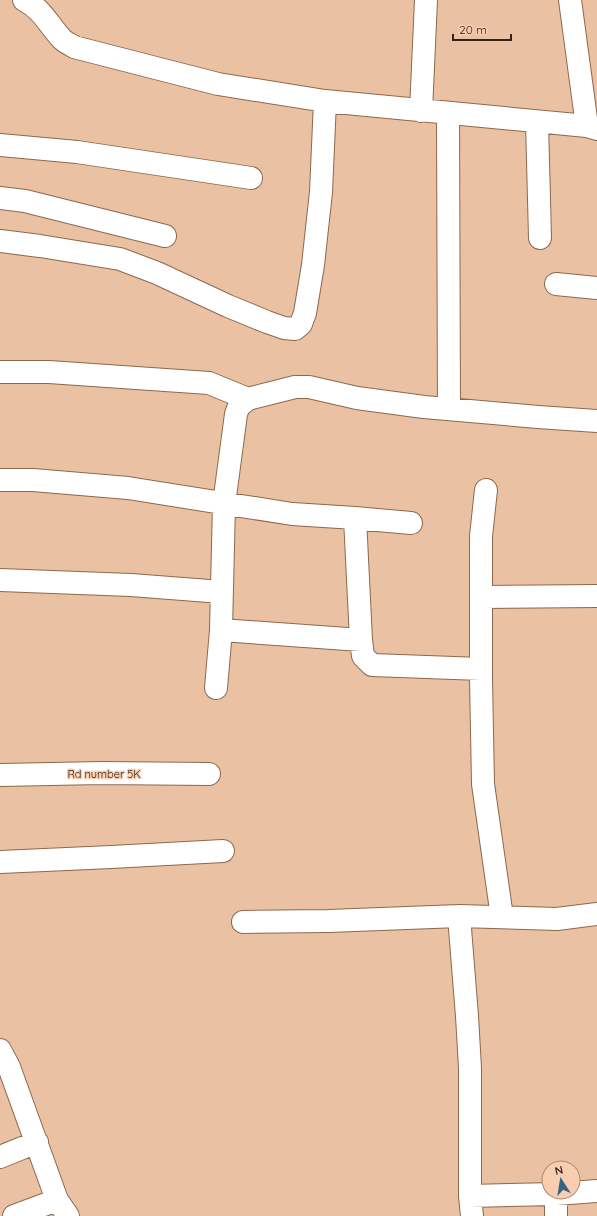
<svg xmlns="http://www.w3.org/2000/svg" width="597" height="1216" font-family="Quicksand,sans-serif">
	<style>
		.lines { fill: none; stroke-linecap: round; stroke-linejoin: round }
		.minor-casing { stroke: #8d684c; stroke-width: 24 }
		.minor { stroke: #fff; stroke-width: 22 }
		.labels { text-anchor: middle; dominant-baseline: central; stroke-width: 3; stroke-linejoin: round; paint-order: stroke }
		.street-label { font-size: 11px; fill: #332317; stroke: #f9ceb0 }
	</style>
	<rect width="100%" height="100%" fill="#ebc1a3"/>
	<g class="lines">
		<defs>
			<path id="minor" d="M24 0C43 10 48 24 61 38 64 42 70 44 74 47L218 84 325 101 587 126 597 129
				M570 0 587 126
				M421 111 426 0
				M448 114 449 409
				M537 122 540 238
				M0 145 77 152 251 178
				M0 198 25 201 165 236
				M0 241 40 246 120 259 157 273 228 306 267 322 284 328 295 329 301 324 305 313 313 265 321 192 325 101
				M556 284 597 288
				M0 372H49L209 383 248 399
				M0 480H33L128 488 292 514 355 518 411 523
				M486 490 481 536V679L483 784 502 917
				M355 518 361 640 363 656 372 665 481 669
				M0 580 131 585 222 592
				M481 597 597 596
				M221 630 361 640
				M216 688 221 630 224 504 236 414 239 406 248 399 295 387H309L357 398 424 407 538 417 597 421
				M0 775 102 773 209 774
				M0 862 111 857 223 851
				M243 922 329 921 459 916
				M0 1050 9 1067 57 1200 68 1216
				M0 1157 37 1142
				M556 1194V1216
				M470 1196 556 1194 597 1191
				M14 1216 57 1200
				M472 1216 470 1196V1068L467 1016 459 916 557 919 597 914"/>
		</defs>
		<use href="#minor" class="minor-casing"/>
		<use href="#minor" class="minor"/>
	</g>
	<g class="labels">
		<g class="street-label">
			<text x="104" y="774">Rd number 5K</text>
		</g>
	</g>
	<g transform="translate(561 1180) rotate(348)"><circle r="19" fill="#f9ceb0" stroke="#aa8a73"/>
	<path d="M0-3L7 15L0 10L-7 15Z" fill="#346583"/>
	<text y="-6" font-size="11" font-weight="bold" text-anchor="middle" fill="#332317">N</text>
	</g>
	<path d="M453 34v6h58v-6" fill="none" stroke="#332317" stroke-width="2"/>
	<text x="459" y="34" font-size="12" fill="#332317" stroke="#f9ceb0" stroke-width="3" paint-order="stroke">20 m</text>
</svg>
